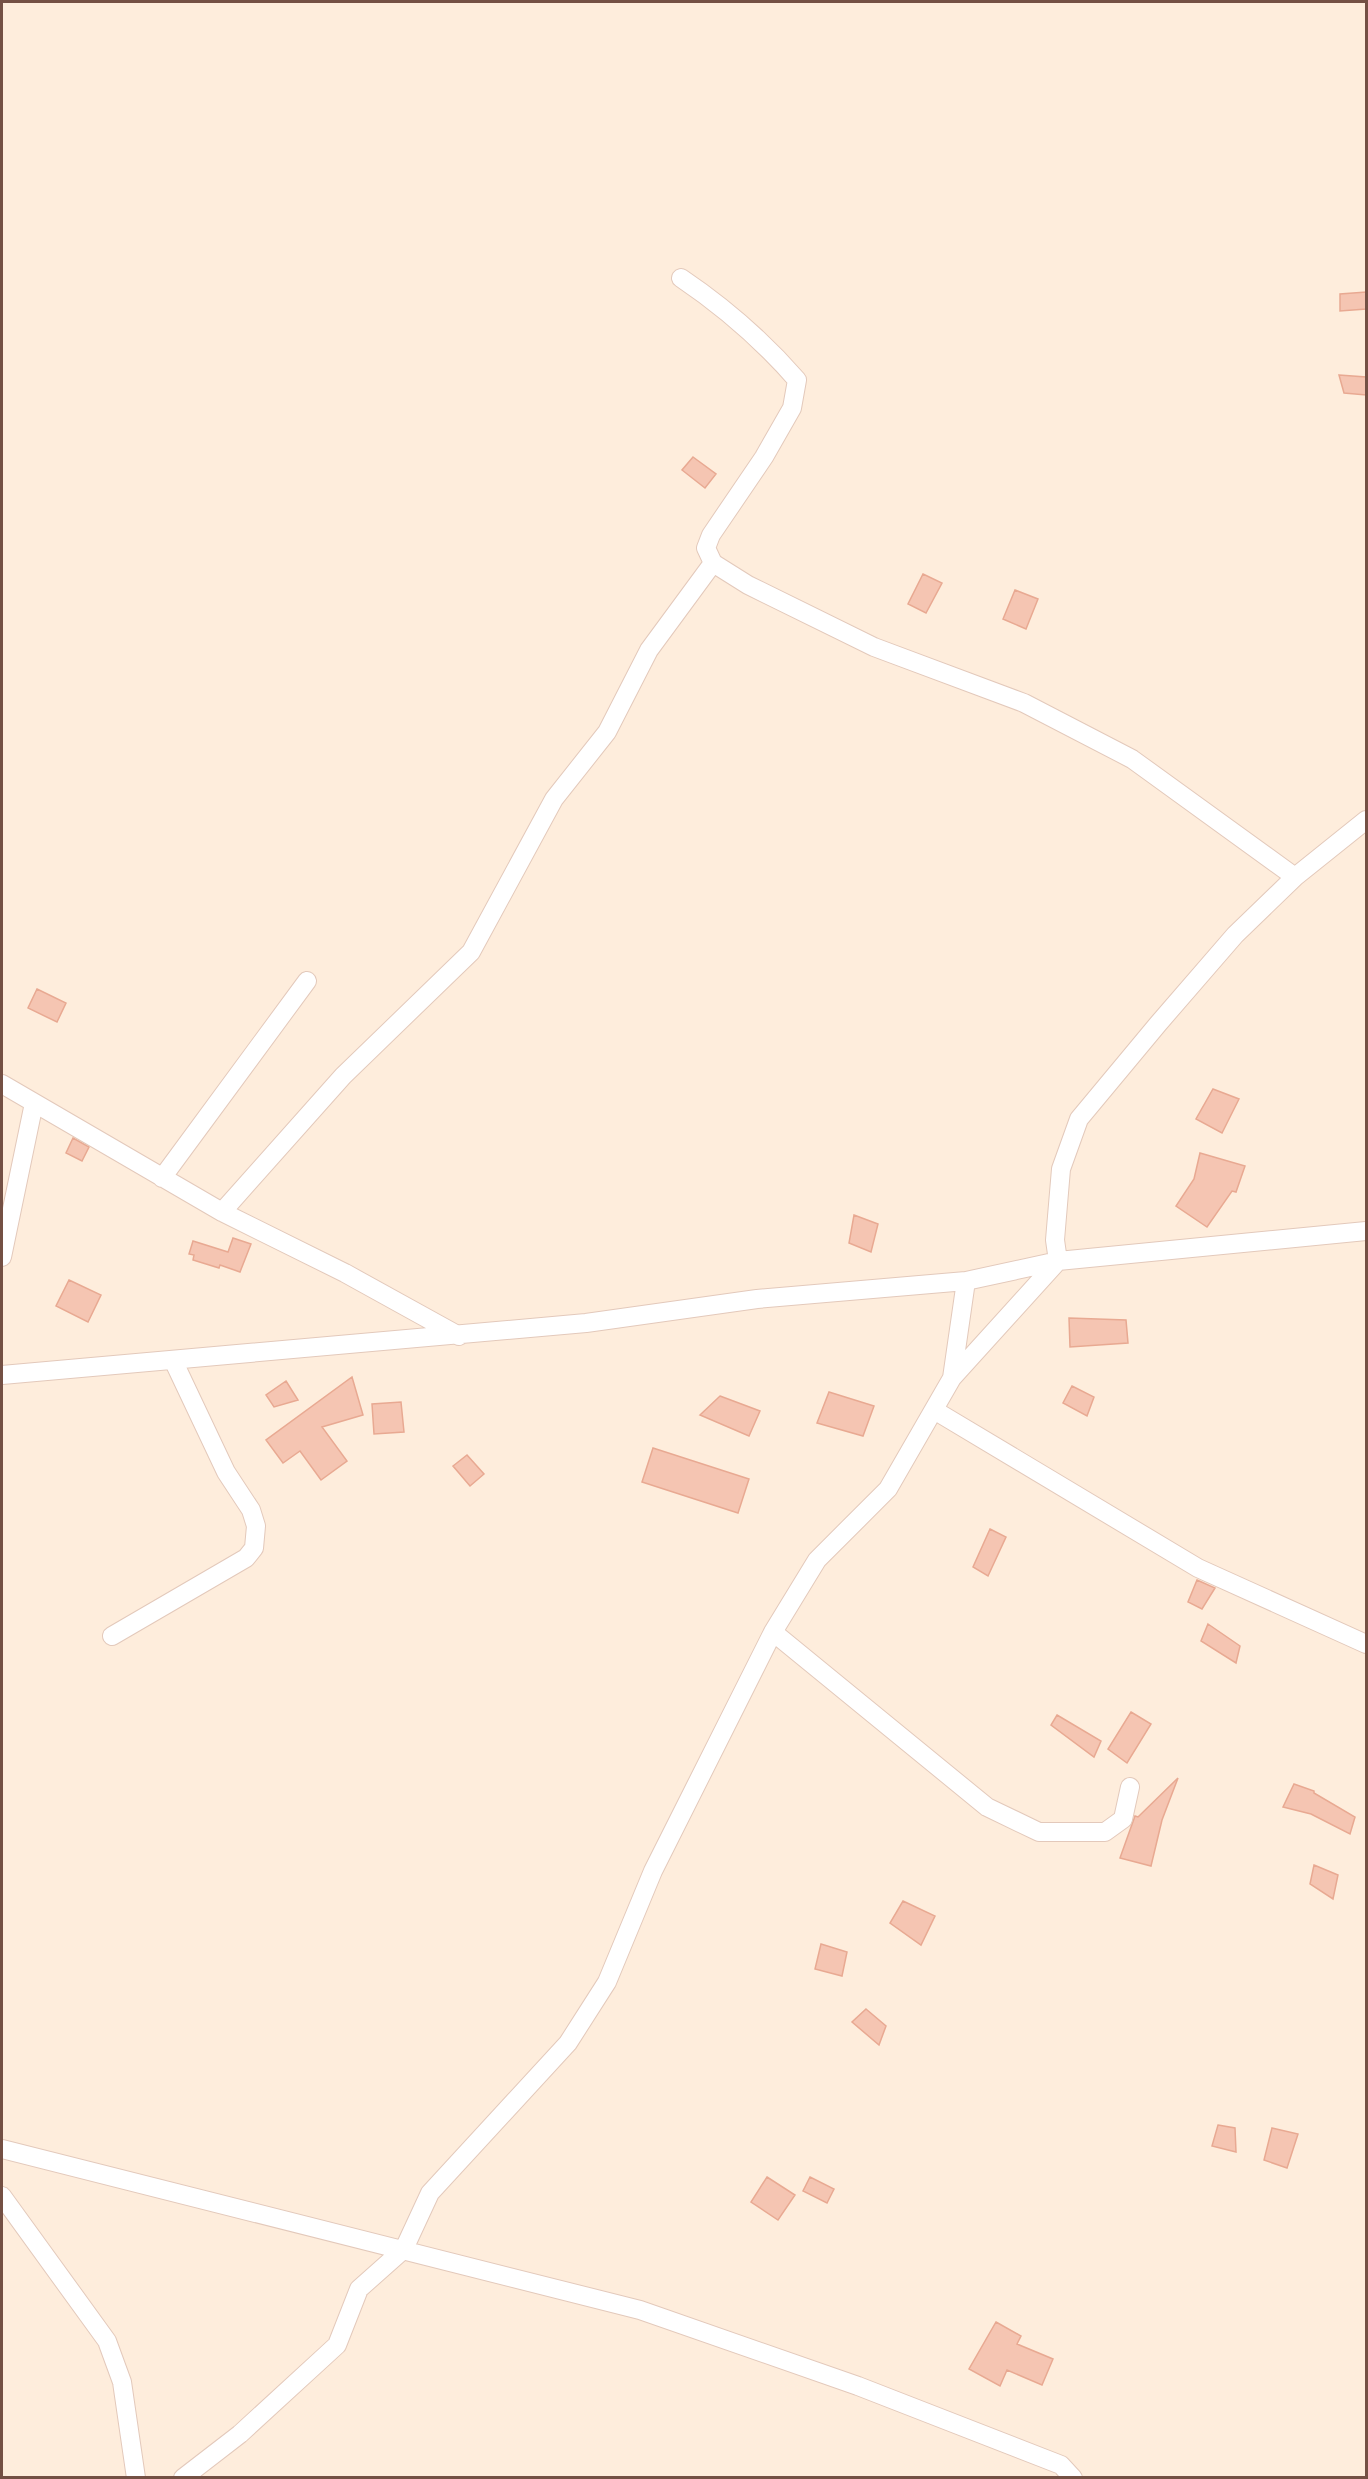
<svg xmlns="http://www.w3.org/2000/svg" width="1368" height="2479" font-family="'Archivo Narrow',sans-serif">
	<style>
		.building { fill: #f5c5b2; stroke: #e8a992; stroke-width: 1.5 }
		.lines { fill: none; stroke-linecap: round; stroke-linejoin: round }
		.minor-casing { stroke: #e3c9bb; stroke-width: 20 }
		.minor { stroke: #fff; stroke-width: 18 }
	</style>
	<rect width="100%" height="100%" fill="#feeddc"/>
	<path class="building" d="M1366 292V309L1340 311V294Z
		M1339 375 1366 377V395L1344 393Z
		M693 457 716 474 705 488 682 470Z
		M923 574 942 583 926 613 908 604Z
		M1015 590 1038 599 1026 629 1003 619Z
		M37 989 66 1003 57 1022 28 1008Z
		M1213 1089 1239 1099 1222 1133 1196 1119Z
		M73 1138 89 1147 82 1161 66 1153Z
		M1200 1153 1245 1166 1236 1192 1232 1191 1207 1227 1176 1206 1194 1179Z
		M854 1215 878 1224 871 1252 849 1243Z
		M233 1238 251 1244 240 1272 220 1265 219 1268 193 1260 194 1255 189 1254 193 1241 228 1252Z
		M69 1280 101 1295 88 1322 56 1306Z
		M1069 1318 1126 1320 1128 1343 1070 1347Z
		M352 1377 363 1415 322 1427 347 1461 321 1480 300 1451 283 1463 266 1440Z
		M286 1381 298 1400 274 1407 266 1395Z
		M1072 1386 1094 1397 1087 1416 1063 1403Z
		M829 1392 874 1406 863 1436 817 1423Z
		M720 1396 760 1411 749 1436 700 1415Z
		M401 1402 404 1432 374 1434 372 1404Z
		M653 1448 749 1479 738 1513 642 1482Z
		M467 1455 484 1474 470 1486 453 1466Z
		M990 1529 1006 1537 988 1576 973 1567Z
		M1197 1580 1215 1588 1202 1609 1188 1602Z
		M1208 1624 1240 1646 1236 1663 1201 1641Z
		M1131 1712 1151 1724 1127 1763 1108 1749Z
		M1057 1715 1101 1741 1094 1757 1051 1725Z
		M1178 1778 1162 1820 1151 1866 1120 1858 1135 1816 1138 1817Z
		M1294 1784 1314 1791V1793L1355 1817 1350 1834 1311 1814 1283 1807Z
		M1314 1865 1338 1875 1333 1899 1310 1884Z
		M903 1901 935 1916 921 1945 890 1923Z
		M821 1944 847 1952 842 1976 815 1969Z
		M866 2009 886 2026 879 2045 852 2022Z
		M1218 2125 1235 2128 1236 2152 1212 2146Z
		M1272 2128 1298 2134 1287 2168 1264 2160Z
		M767 2177 795 2195 778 2220 751 2202Z
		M810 2177 834 2189 827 2203 803 2191Z
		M996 2322 1021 2336 1017 2344 1053 2359 1042 2385 1007 2370 1000 2386 969 2369Z"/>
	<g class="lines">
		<defs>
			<path id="minor" d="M681 278C724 307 763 341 797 380L792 408 764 457 711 535 706 548 713 563 748 585 874 647 1024 703 1132 759 1295 877
				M2 1084 222 1212 345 1273 459 1336
				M162 1178 307 981
				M222 1212 343 1076 471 952 554 799 607 732 649 650 713 563
				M2 1257 34 1103
				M2 1375 586 1323 757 1299 966 1281 1058 1261 1366 1231
				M952 1378 1058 1261 1055 1240 1061 1169 1079 1119 1158 1024 1235 935 1295 877 1366 820
				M934 1410 1198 1568 1366 1644
				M773 1632 987 1807 1039 1832H1105L1123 1819 1130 1787
				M112 1636 246 1558 254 1548 256 1526 251 1510 226 1472 173 1360
				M2 2149 640 2310 858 2386 1061 2465 1073 2478
				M2 2196 107 2341 122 2382 136 2478
				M183 2478 240 2434 337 2345 359 2289 404 2249 430 2193 568 2043 607 1982 653 1871 773 1632 817 1560 888 1489 952 1378 966 1281"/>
		</defs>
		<use href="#minor" class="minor-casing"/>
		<use href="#minor" class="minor"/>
	</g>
	<rect width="1368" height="2479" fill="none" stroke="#745044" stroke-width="6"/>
</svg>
